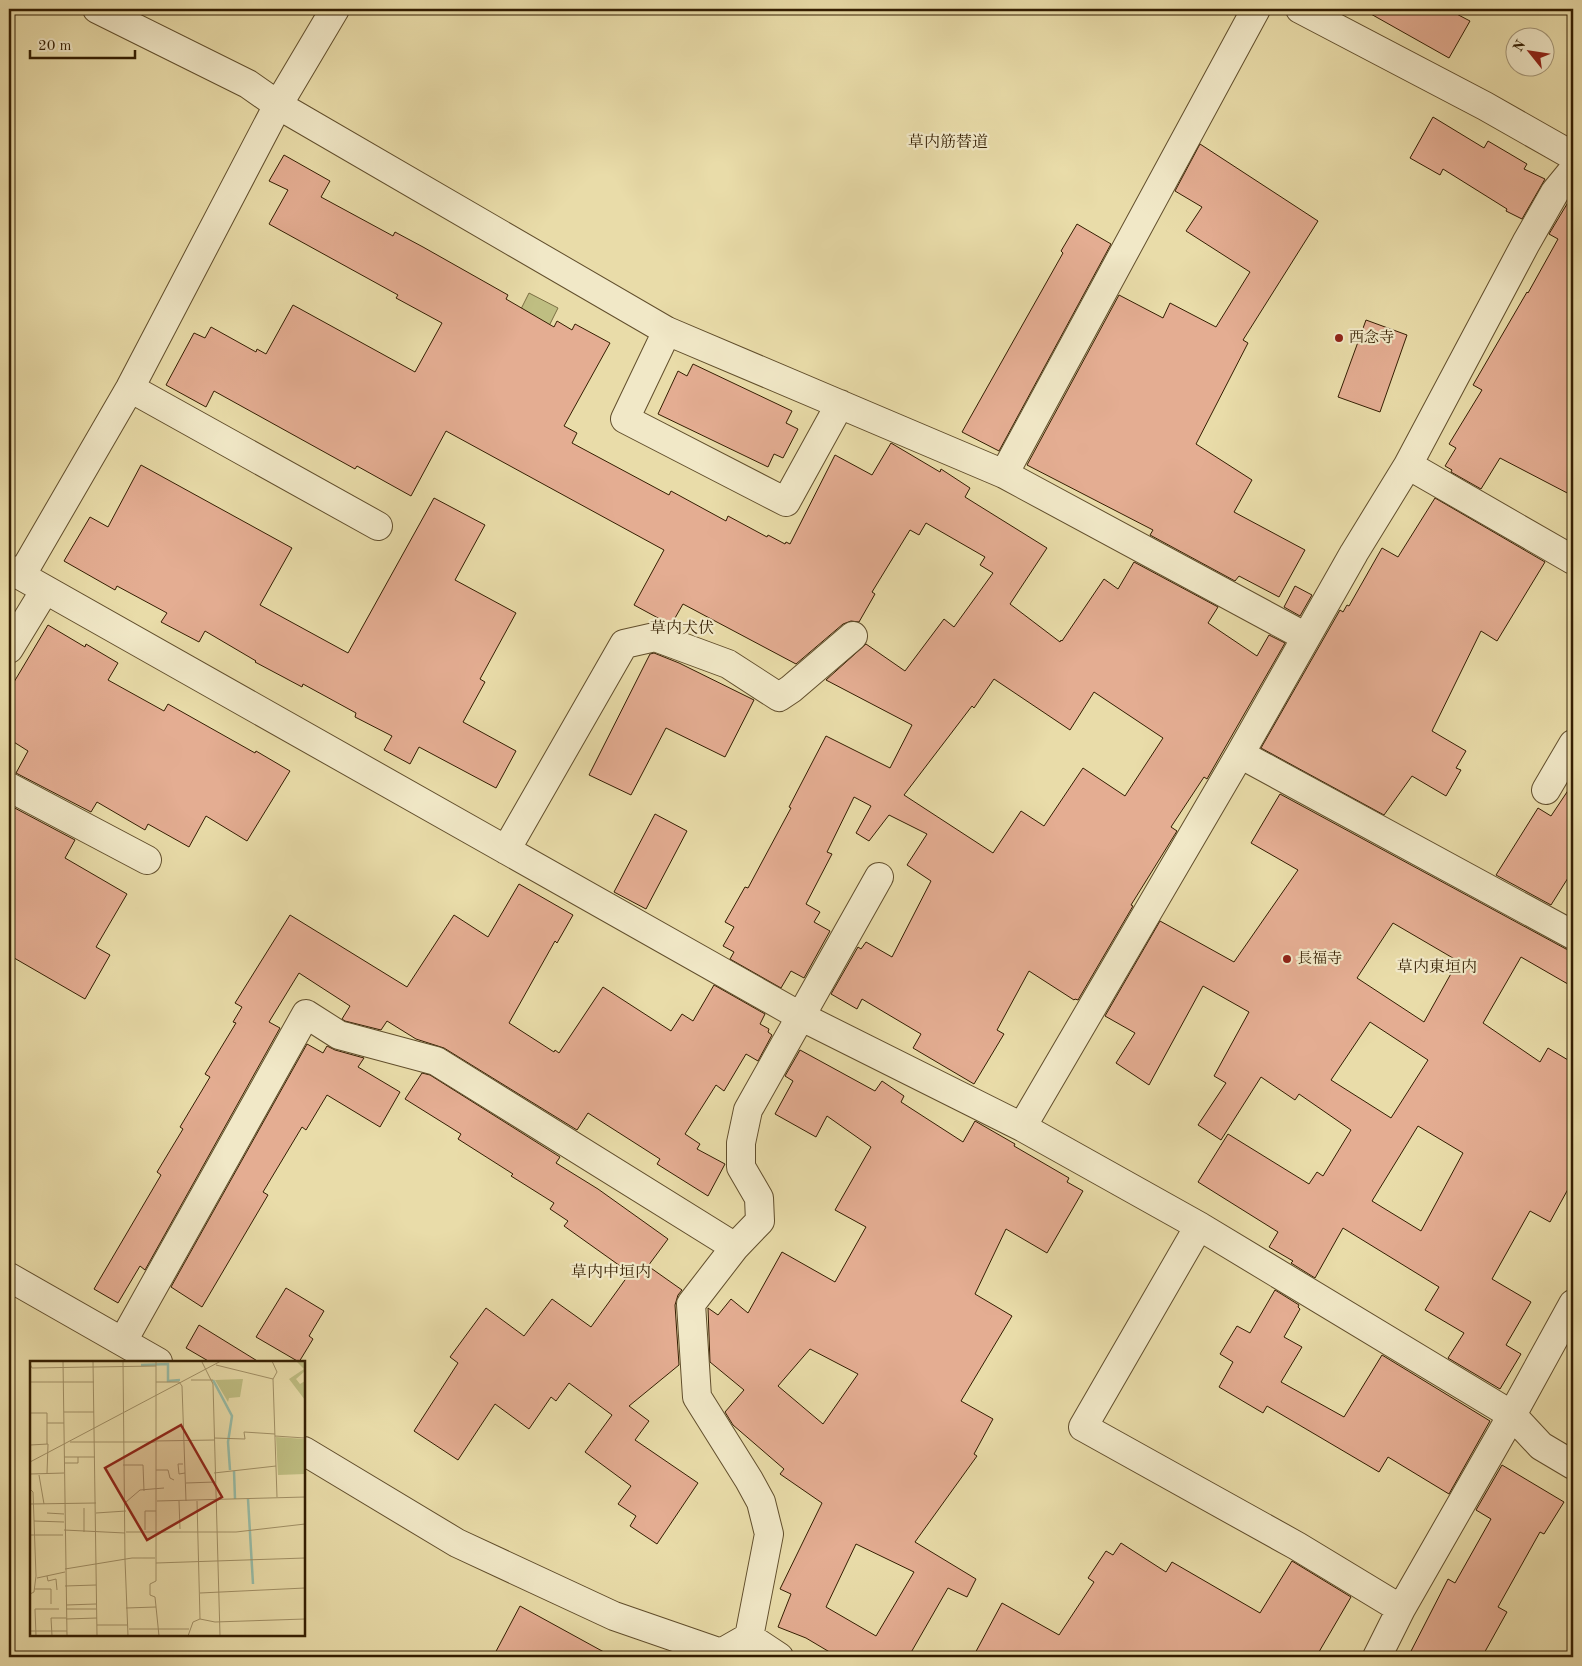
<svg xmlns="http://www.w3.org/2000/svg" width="1582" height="1666" font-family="'Old Standard TT','Noto Serif JP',serif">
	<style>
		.green { fill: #bfbe82; stroke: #7a6e42 }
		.building { fill: #e4ad92; stroke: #341e02; fill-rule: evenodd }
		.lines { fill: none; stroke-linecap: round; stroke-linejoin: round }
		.minor-casing { stroke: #614e2c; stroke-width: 30 }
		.minor { stroke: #f1e8c7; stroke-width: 28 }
		.poi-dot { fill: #8f2418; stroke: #f1e8c7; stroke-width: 2 }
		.labels { text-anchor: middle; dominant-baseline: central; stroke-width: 4.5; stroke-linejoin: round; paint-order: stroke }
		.poi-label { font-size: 15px; fill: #341e02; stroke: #f1e8c7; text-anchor: start }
		.neighbourhood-label { font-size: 16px; fill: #341e02; stroke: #f1e8c7 }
		.inset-river { fill: none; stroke: #97bca7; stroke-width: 2.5 }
		.inset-road { fill: none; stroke: #a19066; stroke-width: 1 }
		.view { fill: #8f2418; fill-opacity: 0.15; stroke: #8f2418; stroke-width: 2.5 }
		.inset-edge { fill: none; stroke: #341e02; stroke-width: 2.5 }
	</style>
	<rect width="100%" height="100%" fill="#e9dca9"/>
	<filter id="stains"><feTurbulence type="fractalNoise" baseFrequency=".004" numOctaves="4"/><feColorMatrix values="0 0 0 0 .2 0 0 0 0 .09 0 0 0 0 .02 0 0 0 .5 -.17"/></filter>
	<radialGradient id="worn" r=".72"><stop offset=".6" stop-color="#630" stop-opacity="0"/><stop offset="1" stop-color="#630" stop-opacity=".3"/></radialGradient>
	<path class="green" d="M529 293 558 308 515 394 486 379Z"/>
	<path class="building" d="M1362 9H1447L1470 21 1449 58Z
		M1433 117 1484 148 1488 141 1527 164 1524 169 1545 179 1522 219 1506 211 1507 209 1443 169 1440 175 1410 158Z
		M1200 144 1318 221 1243 340 1248 343 1196 444 1252 480 1234 512 1305 550 1279 597 1239 576 1235 581 1150 535 1153 530 1027 465 1119 295 1163 318 1170 303 1216 327 1250 272 1186 231 1202 207 1175 191Z
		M284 155 330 181 321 197 393 236 395 232 423 247 508 295 506 299 554 327 557 321 572 330 575 324 610 343 564 426 577 433 572 443 669 495 671 491 726 521 728 516 767 537 768 535 785 544 786 542 790 544 835 455 872 475 891 443 940 472 941 469 970 488 965 497 1047 548 1010 604 1060 642 1061 640 1062 641 1104 579 1118 589 1134 562 1218 607 1208 623 1257 656 1269 635 1285 643 1207 779 1204 777 1171 827 1177 831 1131 905 1133 906 1078 1000 1075 999 1074 1000 1029 971 997 1030 1004 1034 974 1084 913 1048 921 1034 862 999 857 1009 831 994 858 947 861 949 866 942 892 957 931 881 907 865 927 834 889 815 869 841 856 833 871 806 854 797 827 852 832 854 806 904 820 912 814 922 830 931 804 978 791 971 781 988 730 959 734 952 723 946 734 927 725 922 745 887 748 888 791 808 789 807 826 736 890 768 912 725 826 680 866 644 905 671 944 619 954 627 993 573 980 565 985 557 926 523 919 535 910 530 872 592 875 594 859 622 851 621 843 624 796 664 683 604 671 625 634 605 664 550 446 431 411 496 357 466 355 469 214 391 206 407 166 385 194 333 205 338 211 327 256 352 257 349 266 354 293 305 415 372 442 323 396 298 398 295 269 224 288 190 269 181ZM994 679 1070 730 1094 692 1163 738 1125 796 1083 768 1044 826 1021 811 993 853 904 795 972 706 974 708Z
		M1573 194V496L1500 458 1481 489 1451 472 1452 470 1445 466 1456 448 1449 444 1482 390 1473 385 1527 292 1528 293 1558 239 1549 234Z
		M1077 224 1111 244 999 451 962 432 1063 253 1061 251Z
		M1366 320 1407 335 1380 412 1338 397Z
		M693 364 792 411 786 423 798 429 783 458 774 454 768 467 658 414 678 371 687 376Z
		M141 465 292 548 260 605 348 653 434 498 485 525 455 580 516 613 480 679 485 682 463 722 516 751 496 788 419 747 410 764 384 750 392 736 355 717 356 713 303 684 302 687 255 662 256 661 205 631 199 642 161 622 167 613 117 586 115 590 64 561 90 517 108 527Z
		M1435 498 1545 562 1497 641 1481 631 1432 731 1466 751 1456 768 1461 770 1446 796 1412 776 1384 815 1261 748 1340 610 1343 612 1347 605 1349 606 1382 548 1398 557Z
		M1295 586 1312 595 1300 616 1284 607Z
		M48 625 85 647 86 644 118 663 108 680 164 711 168 704 255 753 256 751 290 771 247 841 206 816 189 847 148 824 145 830 97 802 91 812 16 773 28 751 9 739V682H14Z
		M654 653 679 663 754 700 725 757 666 728 631 795 589 775 650 654Z
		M1573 783V870L1551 905 1496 875 1538 808 1551 816Z
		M1280 794 1566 949 1573 951V987L1521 957 1483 1023 1540 1062 1548 1048 1573 1063V1180L1550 1222 1530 1211 1492 1279 1531 1302 1506 1345 1521 1354 1500 1389 1448 1358 1464 1333 1425 1310 1439 1287 1343 1228 1315 1278 1291 1263 1293 1261 1269 1247 1278 1232 1198 1182 1228 1134 1309 1184 1317 1172 1323 1176 1351 1130 1299 1094 1295 1100 1261 1077 1221 1140 1198 1125 1226 1083 1214 1076 1249 1012 1203 986 1149 1085 1116 1063 1135 1033 1105 1016 1160 921 1234 962 1298 870 1251 843ZM1393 923 1458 961 1424 1022 1357 978ZM1370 1022 1428 1060 1391 1118 1331 1080ZM1418 1126 1463 1153 1421 1231 1372 1201Z
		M9 805 75 840 65 858 127 894 96 947 110 955 85 999 9 955Z
		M655 814 687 831 646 909 614 892Z
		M519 884 573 915 557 943 555 941 509 1023 554 1052 555 1050 559 1053 603 987 671 1031 682 1014 693 1021 714 985 765 1014 760 1024 769 1029 768 1032 772 1035 758 1061 746 1054 724 1091 716 1085 685 1134 700 1144 697 1149 725 1164 708 1196 657 1164 660 1159 588 1113 577 1130 444 1048 416 1039 387 1021 381 1030 345 1021 342 1019 350 1006 299 973 269 1022 280 1028 145 1270 140 1266 118 1303 94 1289 161 1175 157 1172 183 1129 180 1127 210 1077 205 1074 236 1023 233 1022 242 1007 235 1003 290 915 407 987 454 915 488 937Z
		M307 1044 323 1053 327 1046 335 1050 364 1058 358 1067 400 1092 380 1127 327 1095 306 1130 302 1127 263 1192 268 1195 202 1307 171 1287Z
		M800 1050 875 1091 882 1081 904 1096 901 1102 963 1142 975 1121 1015 1144 1014 1146 1069 1178 1067 1182 1083 1191 1047 1253 1006 1229 975 1294 1012 1316 961 1401 993 1419 974 1454 977 1456 915 1542 976 1579 967 1597 948 1588 909 1656 911 1657H838L806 1638 778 1627 791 1594 780 1589 822 1503 780 1474 784 1469 733 1425 725 1412 744 1390 710 1362 708 1308 718 1315 731 1299 748 1313 782 1252 835 1282 866 1227 835 1210 871 1147 827 1116 816 1137 775 1114 793 1081 785 1076ZM810 1349 858 1374 823 1424 778 1386ZM856 1544 914 1572 876 1636 826 1607Z
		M422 1073 430 1075 560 1157 556 1163 598 1189 668 1239 648 1266 682 1290 678 1295 675 1305 679 1365 629 1406 649 1421 635 1440 698 1483 657 1544 630 1526 636 1516 618 1504 631 1486 585 1452 612 1415 569 1383 556 1401 551 1397 529 1429 495 1404 458 1460 414 1431 458 1363 450 1357 486 1308 524 1336 552 1299 591 1327 630 1273 564 1226 568 1221 550 1209 554 1203 511 1176 513 1174 458 1139 461 1134 405 1099Z
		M286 1288 324 1311 309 1336 313 1339 299 1362 256 1337Z
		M1275 1290 1299 1305 1298 1307 1300 1309 1284 1337 1302 1347 1281 1382 1344 1417 1382 1355 1490 1421 1449 1494 1388 1457 1379 1472 1267 1406 1263 1413 1219 1387 1233 1362 1220 1354 1237 1326 1250 1333Z
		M199 1325 259 1362H210L186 1348Z
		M1502 1465 1564 1502 1544 1534 1540 1532 1498 1607 1507 1612 1482 1657H1408L1448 1579 1455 1583 1491 1519 1476 1510Z
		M1121 1543 1166 1572 1172 1562 1260 1613 1292 1561 1351 1597 1316 1657H973L1002 1603 1059 1635 1094 1582 1088 1578 1106 1551 1113 1555Z
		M520 1606 613 1657H493Z"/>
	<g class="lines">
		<defs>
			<path id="minor" d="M97 9 248 84 278 105 667 331 1004 474 1306 637
				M1300 9 1485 106 1573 156
				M667 331 625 419 786 502 840 404
				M130 388 378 526
				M1408 465 1573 560
				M1004 474 1256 9
				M9 569 800 1016 1022 1127 1199 1226 1512 1415 1541 1446 1573 1465
				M21 576 130 388 278 105 335 9
				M9 649 45 590
				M1240 754 1573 935
				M9 787 147 860
				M1546 790 1573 744
				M506 850 624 644 655 637 728 664 779 697 791 689 853 636
				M1022 1127 1240 754 1354 553 1408 465 1526 243 1555 192 1573 170
				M1199 1226 1083 1427 1297 1546 1401 1609
				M9 1277 158 1362
				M123 1341 306 1014 339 1035 436 1061 735 1247
				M304 1451 457 1543 614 1616 721 1653 749 1637 769 1534 761 1502 749 1480 697 1397 691 1304 735 1247 760 1221 759 1198 741 1167V1143L748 1110 879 877
				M749 1637 779 1657
				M1377 1657 1401 1609 1512 1415 1573 1304"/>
		</defs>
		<use href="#minor" class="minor-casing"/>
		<use href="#minor" class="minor"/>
	</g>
	<g class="poi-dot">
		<circle cx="1339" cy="338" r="5"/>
		<circle cx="1287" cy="959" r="5"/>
	</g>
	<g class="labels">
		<g class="poi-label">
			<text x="1349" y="338">西念寺</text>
			<text x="1297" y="959">長福寺</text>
		</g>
		<g class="neighbourhood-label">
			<text x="948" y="143">草内筋替道</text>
			<text x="682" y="629">草内犬伏</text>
			<text x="1437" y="968">草内東垣内</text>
			<text x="611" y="1273">草内中垣内</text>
		</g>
	</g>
	<g transform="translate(30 1361)">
		<rect width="275" height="275" fill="#e9dca9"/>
		<path d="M266 0H275V10L266 18 270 23 275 20V39L259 18 274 8ZM213 18 210 36 199 37 198 41 185 19ZM246 76 275 78V113L248 114Z" fill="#bfbe82"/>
		<path class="inset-river" d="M111 4 138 3V20L150 19M183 19 202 55 198 81 200 109M204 110 205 138M218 138 223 223"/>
		<path class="inset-road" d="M33 0 37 275M63 0 67 275M93 0 95 199M126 0V220L120 223V234L125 236 129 275M242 0 247 11 243 18M172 1 183 23 190 275M0 3 2 7 126 5M186 4 243 18M243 18 247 136M161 19H183M0 21H64M126 21H149L152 25 156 140M34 51H64M0 52H17V83M17 62H34M245 75 275 77M184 77 215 78 214 71 245 73M125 80 184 79M40 81H125M0 84 18 83 17 113M34 96H65M0 101 191 0M34 102H48V96M153 103H148L149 113 155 112M93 104H113L114 130M126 109H138L140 117 144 119M184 112 246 105M0 113 34 112M9 114 14 143M156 122 185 121M0 128 3 131 6 215 4 231 0 233M127 140 275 136M149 140 150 168M167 140 170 258M96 141 110 129 134 127M0 143 66 142M54 147V171M17 152 34 153M66 152 96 150M4 160 34 161M34 169 95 172M115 169V150H126M96 171H206L275 163M0 174H33M95 199 98 275M126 202 275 197M35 208 102 197H125M17 215 18 220 26 218 27 229M7 217 35 211M35 225 66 224M5 228H21V243M170 232 275 227M36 244 66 243M96 247 126 246M36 248H66M36 258 67 257M67 264H97M99 268H159M0 270H37M6 275 5 248H29M22 275 21 257H36M158 275 163 261 170 258 185 261 275 258"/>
		<path class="view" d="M151 64 192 136 117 179 75 107Z"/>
		<rect width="275" height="275" class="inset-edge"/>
	</g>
	<rect width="1582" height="1666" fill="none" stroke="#e9dca9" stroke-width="30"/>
	<rect x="10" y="10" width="1562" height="1646" fill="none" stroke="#341e02" stroke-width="2.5"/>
	<rect x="15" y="15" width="1552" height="1636" fill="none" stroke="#341e02"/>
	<g transform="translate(1530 52) rotate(300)"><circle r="24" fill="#f1e8c7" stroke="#a59778"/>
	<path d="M0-4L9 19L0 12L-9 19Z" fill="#8f2418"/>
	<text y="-8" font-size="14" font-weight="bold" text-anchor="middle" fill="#341e02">N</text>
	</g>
	<path d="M30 50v8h105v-8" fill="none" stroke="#341e02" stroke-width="2.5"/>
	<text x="38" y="50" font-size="15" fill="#341e02" stroke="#f1e8c7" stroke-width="4" paint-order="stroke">20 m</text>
	<rect width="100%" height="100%" filter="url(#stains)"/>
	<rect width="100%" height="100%" fill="url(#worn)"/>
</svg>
